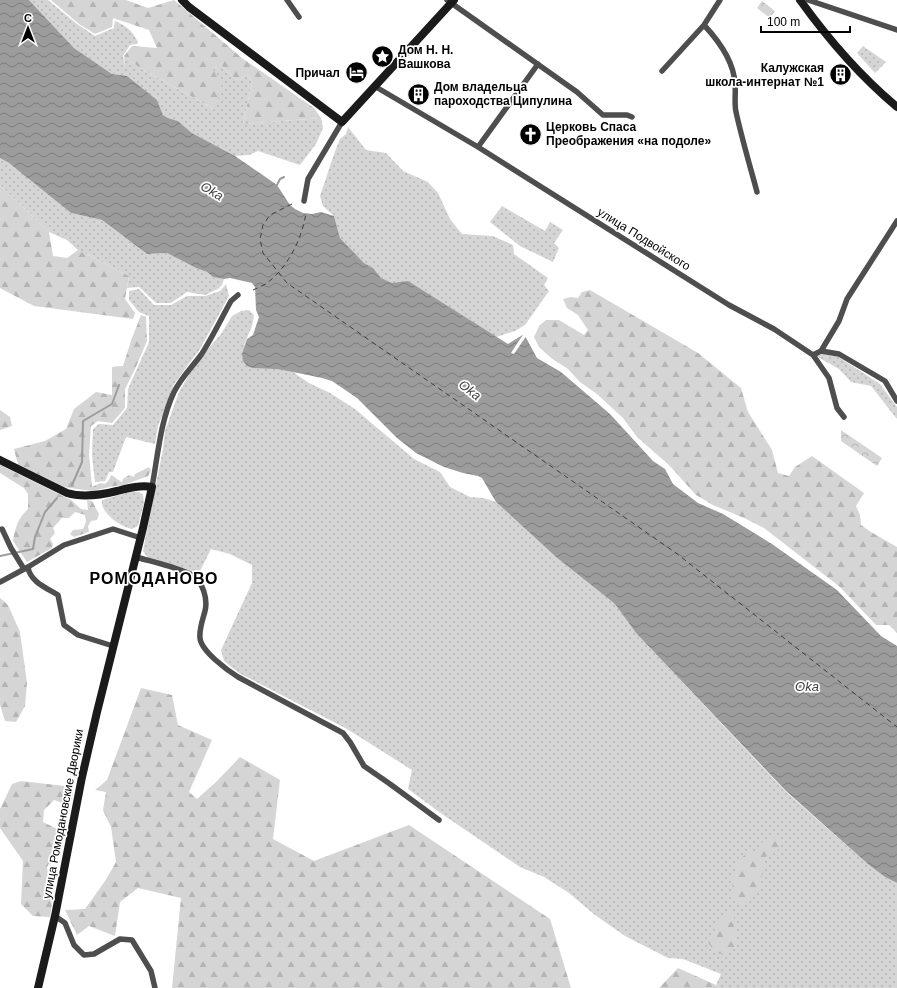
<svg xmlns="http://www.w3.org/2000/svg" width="897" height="988" font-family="Arial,sans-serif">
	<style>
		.grass { fill: url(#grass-dots) }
		.forest { fill: url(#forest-firs) }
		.park { fill: url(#park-crowns) }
		.water { fill: url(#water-waves) }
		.pier { fill: #fff }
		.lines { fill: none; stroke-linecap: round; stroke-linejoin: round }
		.stream { stroke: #9c9c9c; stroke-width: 2 }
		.ferry { stroke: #3d3d3d; stroke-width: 1; stroke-dasharray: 5 4; stroke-linecap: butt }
		.street { stroke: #4e4e4e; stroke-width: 5.5 }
		.secondary { stroke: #1b1b1b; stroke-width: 8 }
		.labels { text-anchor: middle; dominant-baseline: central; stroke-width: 3.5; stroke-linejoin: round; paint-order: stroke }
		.poi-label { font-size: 12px; font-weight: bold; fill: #000; stroke: #fff; text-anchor: start }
		.street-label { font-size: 12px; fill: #000; stroke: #fff }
		.water-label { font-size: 13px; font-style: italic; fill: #3d3d3d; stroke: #fff }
		.district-label { font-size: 16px; font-weight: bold; letter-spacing: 1px; fill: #000; stroke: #fff }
	</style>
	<defs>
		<pattern id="grass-dots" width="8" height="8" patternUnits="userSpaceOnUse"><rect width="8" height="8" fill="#d5d5d5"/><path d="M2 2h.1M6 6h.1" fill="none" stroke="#b5b5b5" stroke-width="1.8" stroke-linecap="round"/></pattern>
		<pattern id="forest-firs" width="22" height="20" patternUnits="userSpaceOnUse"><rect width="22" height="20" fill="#d5d5d5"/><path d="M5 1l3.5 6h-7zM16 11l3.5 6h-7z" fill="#b5b5b5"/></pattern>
		<pattern id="park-crowns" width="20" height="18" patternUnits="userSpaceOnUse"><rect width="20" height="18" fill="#d5d5d5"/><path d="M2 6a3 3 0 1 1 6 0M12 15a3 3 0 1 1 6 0" fill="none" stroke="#b5b5b5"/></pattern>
		<pattern id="water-waves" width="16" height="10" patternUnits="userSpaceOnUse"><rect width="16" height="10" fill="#9c9c9c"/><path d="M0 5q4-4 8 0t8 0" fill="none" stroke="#7d7d7d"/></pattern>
	</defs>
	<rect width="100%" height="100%" fill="#fff"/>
	<path class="grass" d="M29 0H48L77 24 95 36 114 28 115 21C127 26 132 31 138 42L137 44 130 45 123 56 125 67 124 56 140 68 214 109 212 67 222 66 236 80 248 75 252 82 243 124 321 118 323 128 316 144 300 165 258 151 249 155 235 156 192 133 178 121 168 118 163 115 157 100 127 77 112 74 74 48Z
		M863 46 886 62 875 73 857 53Z
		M348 127 366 150 386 153 403 171 428 182 438 193 450 219 462 234 493 236 513 245 514 254 548 278 544 285 549 291 525 325 515 331 496 337 465 318 381 278 373 268 364 263 340 238 334 216 323 206 320 196 334 154 340 139 346 134Z
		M0 158 9 163 71 213 102 220 147 254 167 253 196 268 207 272 213 277 224 279 222 285 218 289 205 295 187 292 171 303H156L139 287 127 288 129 276 78 250 67 240 49 232 0 185Z
		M502 206 545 231 550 222 563 230 554 243 559 248 553 262 520 246 490 222Z
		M226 284 229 296 200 349 174 384 158 426 155 444 126 437 113 472H109L105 481 95 482 92 455 93 429 99 424 113 425 127 408 128 389 149 342V316L139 312 129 300V291L139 289 154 305H171L187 296H205L220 291Z
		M249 310 254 315 252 326 244 345 276 369 293 372 309 383 330 393 355 409 414 459 440 472 450 487 470 497 483 498 496 502 556 557 615 604 636 633 786 792 869 865 885 877 897 883V988H719L716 985 721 974 683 959 668 958 625 936 595 915 569 893 544 877 520 867 442 814 408 789 412 770 347 729 239 673 224 661 221 650 252 583V565L230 554 211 549 200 571 191 572 148 558 143 551 163 449 165 431 179 392 196 363 221 334 232 316 241 311Z
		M822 354 837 356 880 384 897 407V419L871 386 851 382 839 369 816 356Z
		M130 492H139L143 495 144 503 138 526 132 529C121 527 100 513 102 500Z"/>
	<path class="forest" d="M51 0H126L148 8 174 0 242 58 314 108 321 118 243 124 252 82 248 75 236 80 222 66 212 67 222 87 214 109 140 68 124 56 132 46 157 48 149 30 113 18 112 27 95 34 79 24Z
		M0 185 49 232 53 256 67 258 78 250 129 276 125 299 135 313 133 319 34 306 0 288Z
		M590 290 698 353 741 388 748 412 772 450 778 473 789 476 795 467 812 456 864 493 856 506 860 515 861 525 871 532 897 547V633L889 625H876L840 587 764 528 744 518 713 505 696 495 669 465 637 437 623 418 597 394 580 382 568 369 551 358 539 347 534 337 539 326 546 320H559L584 335 588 330 578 315 567 308 563 299 571 297 578 298 582 292Z
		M141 315 146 317 147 341 135 369 125 389V408L112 423 98 421 91 426 89 455 92 487 100 483 105 484 109 480 111 475C116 477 117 480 122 482L123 479 129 475 134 477 135 474 149 467 151 471 148 476 124 485 114 486 92 491 77 489 64 487 18 464 14 449 45 441 66 429 74 409 96 392 112 395V367L123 366 132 338Z
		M0 410 10 417 12 426 0 430Z
		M0 465 71 500 81 509 88 510 87 500 92 501 99 514 97 520 91 521 88 526 89 532 74 537 70 534 73 530 83 529 86 522 85 515 75 512 69 518H62L53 528 55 533 50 539 53 544 52 548 27 562 13 541C15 528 18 518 28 509V494L24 488 0 473Z
		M0 598 8 605 20 632 27 683 25 706 16 722 5 721 0 705Z
		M141 688 172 695 178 725 212 740 189 792 197 799 216 782 240 757 280 780 273 839 314 861 409 825 550 919 571 988H172L181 898 138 888 120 902 115 936 89 926 77 935 65 910 85 909 105 881 116 862 111 827 103 810 106 792 95 790 107 780Z
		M21 781 73 787 72 800 65 804 54 800 44 810 43 822 57 829V850L47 867 52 904 50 917 33 916 21 904 23 861 0 828V809L12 784Z
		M776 837 779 841 778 850 765 857 762 870 761 884 756 893 740 906 734 901 732 896 733 877 737 864 747 852 761 853 762 842Z
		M730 912 736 921V947L729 953 716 954 708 942 715 932 714 924Z
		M678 968 716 985 719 988H659Z"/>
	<path class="park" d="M762 1 775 11 770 18 757 8Z
		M841 430 882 458 877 466 841 441Z"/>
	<path class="water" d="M0 0H29L74 48 112 74 127 76 157 100 163 115 168 118 178 121 192 133 235 156 277 185 290 205 295 209 303 213 312 214 321 212 334 216 340 238 364 263 373 268 381 278 392 283 408 281 508 344 524 334 537 358 561 372 610 414 653 461 665 469 673 484 698 503 723 514 772 544 837 590 881 636 897 646V883L885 877 869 865 786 791 636 633 615 604 556 557 496 502 482 478 478 476 463 473 444 467 416 453 397 438 357 398 332 381 322 378 293 372 276 369 253 368 247 366 243 361 242 354 247 339 253 335 259 317 256 310 255 287 252 283 230 278 224 279 213 277 207 272 196 268 167 253 147 254 102 220 71 213 9 163 0 158Z"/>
	<path class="pier" d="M524 333 527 335 514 354 511 353Z"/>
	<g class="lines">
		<path class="stream" d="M277 185 280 179 284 177
			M72 485 82 462 83 421 112 404 119 385
			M0 556 33 549 35 537 45 512 57 498"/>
		<path class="ferry" d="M292 204 270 215 263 225 260 239 263 253 287 283 676 553 897 727
			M253 290C257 288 263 286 267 283 288 267 302 239 306 213"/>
		<path class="street" d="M287 0 299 17
			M447 0 577 92 603 115H627L632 117
			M808 0 897 30
			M704 25C718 40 734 62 735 84 736 93 734 103 736 112 742 139 750 166 757 192
			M662 71 704 25 720 0
			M376 87 478 147 729 305 774 329 813 355 821 351 839 354 885 381 897 401
			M478 147 538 64
			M304 201 308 179 342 122
			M821 351 839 321 847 299 897 221
			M813 355 829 378 837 408 844 417
			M152 487C158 455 160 422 174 392 181 378 192 367 201 355 212 338 221 319 231 301L238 295
			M2 529 11 548 24 569
			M136 557C153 562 177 567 192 575 203 582 208 599 205 611 203 619 199 629 200 638 201 651 227 670 238 677L343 733 350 742 364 766 390 784 439 820
			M28 567C30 582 47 588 58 595L64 625 78 635 113 646
			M0 582 28 567 64 545 113 529 141 538
			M55 916 65 923 74 945 84 955 94 954 120 939 132 940 151 971 155 988"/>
		<path class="secondary" d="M182 0 189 7 342 122 454 0
			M800 0C828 39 860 76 897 107
			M0 460 67 493C83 498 101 495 117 491 129 488 140 485 152 487L143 528 97 712 82 777 55 916 38 988"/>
	</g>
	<defs>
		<symbol id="sight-disc" viewBox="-11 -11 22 22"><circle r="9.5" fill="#000" stroke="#fff"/><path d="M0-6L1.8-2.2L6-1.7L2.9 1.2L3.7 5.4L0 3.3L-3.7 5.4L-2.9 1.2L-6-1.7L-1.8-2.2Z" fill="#fff"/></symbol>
		<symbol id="hotel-disc" viewBox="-11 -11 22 22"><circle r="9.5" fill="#000" stroke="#fff"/><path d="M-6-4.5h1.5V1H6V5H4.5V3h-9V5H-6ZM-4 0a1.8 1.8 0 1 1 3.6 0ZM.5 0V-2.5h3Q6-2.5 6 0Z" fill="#fff"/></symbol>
		<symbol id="building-disc" viewBox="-11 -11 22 22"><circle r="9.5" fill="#000" stroke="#fff"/><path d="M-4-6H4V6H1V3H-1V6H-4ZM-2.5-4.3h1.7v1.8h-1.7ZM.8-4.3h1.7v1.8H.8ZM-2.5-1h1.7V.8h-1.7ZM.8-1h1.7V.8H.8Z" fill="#fff"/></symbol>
		<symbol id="church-disc" viewBox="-11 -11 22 22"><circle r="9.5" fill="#000" stroke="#fff"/><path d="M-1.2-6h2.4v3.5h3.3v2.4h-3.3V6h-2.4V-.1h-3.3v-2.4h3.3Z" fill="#fff"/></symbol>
	</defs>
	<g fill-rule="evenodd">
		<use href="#sight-disc" x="370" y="44" width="25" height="25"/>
		<use href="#hotel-disc" x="344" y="60" width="25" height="25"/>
		<use href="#building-disc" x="828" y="62" width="25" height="25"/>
		<use href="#building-disc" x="406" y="82" width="25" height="25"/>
		<use href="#church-disc" x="518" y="122" width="25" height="25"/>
	</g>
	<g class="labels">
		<g class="poi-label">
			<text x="398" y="50">Дом Н. Н.<tspan x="398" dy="14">Вашкова</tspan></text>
			<text x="824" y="68" text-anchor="end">Калужская<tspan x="824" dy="14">школа-интернат №1</tspan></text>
			<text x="340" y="73" text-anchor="end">Причал</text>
			<text x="434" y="87">Дом владельца<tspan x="434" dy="14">пароходства Ципулина</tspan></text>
			<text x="546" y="127">Церковь Спаса<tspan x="546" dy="14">Преображения «на подоле»</tspan></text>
		</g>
		<g class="street-label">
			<text transform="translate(644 239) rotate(32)">улица Подвойского</text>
			<text transform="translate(63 814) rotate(-79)">улица Ромодановские Дворики</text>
		</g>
		<g class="water-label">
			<text transform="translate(212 191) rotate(31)">Oka</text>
			<text transform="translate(470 390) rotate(38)">Oka</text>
			<text x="807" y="686">Oka</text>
		</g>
		<g class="district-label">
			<text x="154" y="578">РОМОДАНОВО</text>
		</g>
	</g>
	<g transform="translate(28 28)" stroke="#ffffff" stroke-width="3" paint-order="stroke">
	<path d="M0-3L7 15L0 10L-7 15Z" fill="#000000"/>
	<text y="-6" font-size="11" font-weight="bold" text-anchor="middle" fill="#000000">С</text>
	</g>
	<path d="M761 26v6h89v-6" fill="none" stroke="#000000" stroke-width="2"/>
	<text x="767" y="26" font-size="12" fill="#000000" stroke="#ffffff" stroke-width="3" paint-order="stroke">100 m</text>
</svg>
